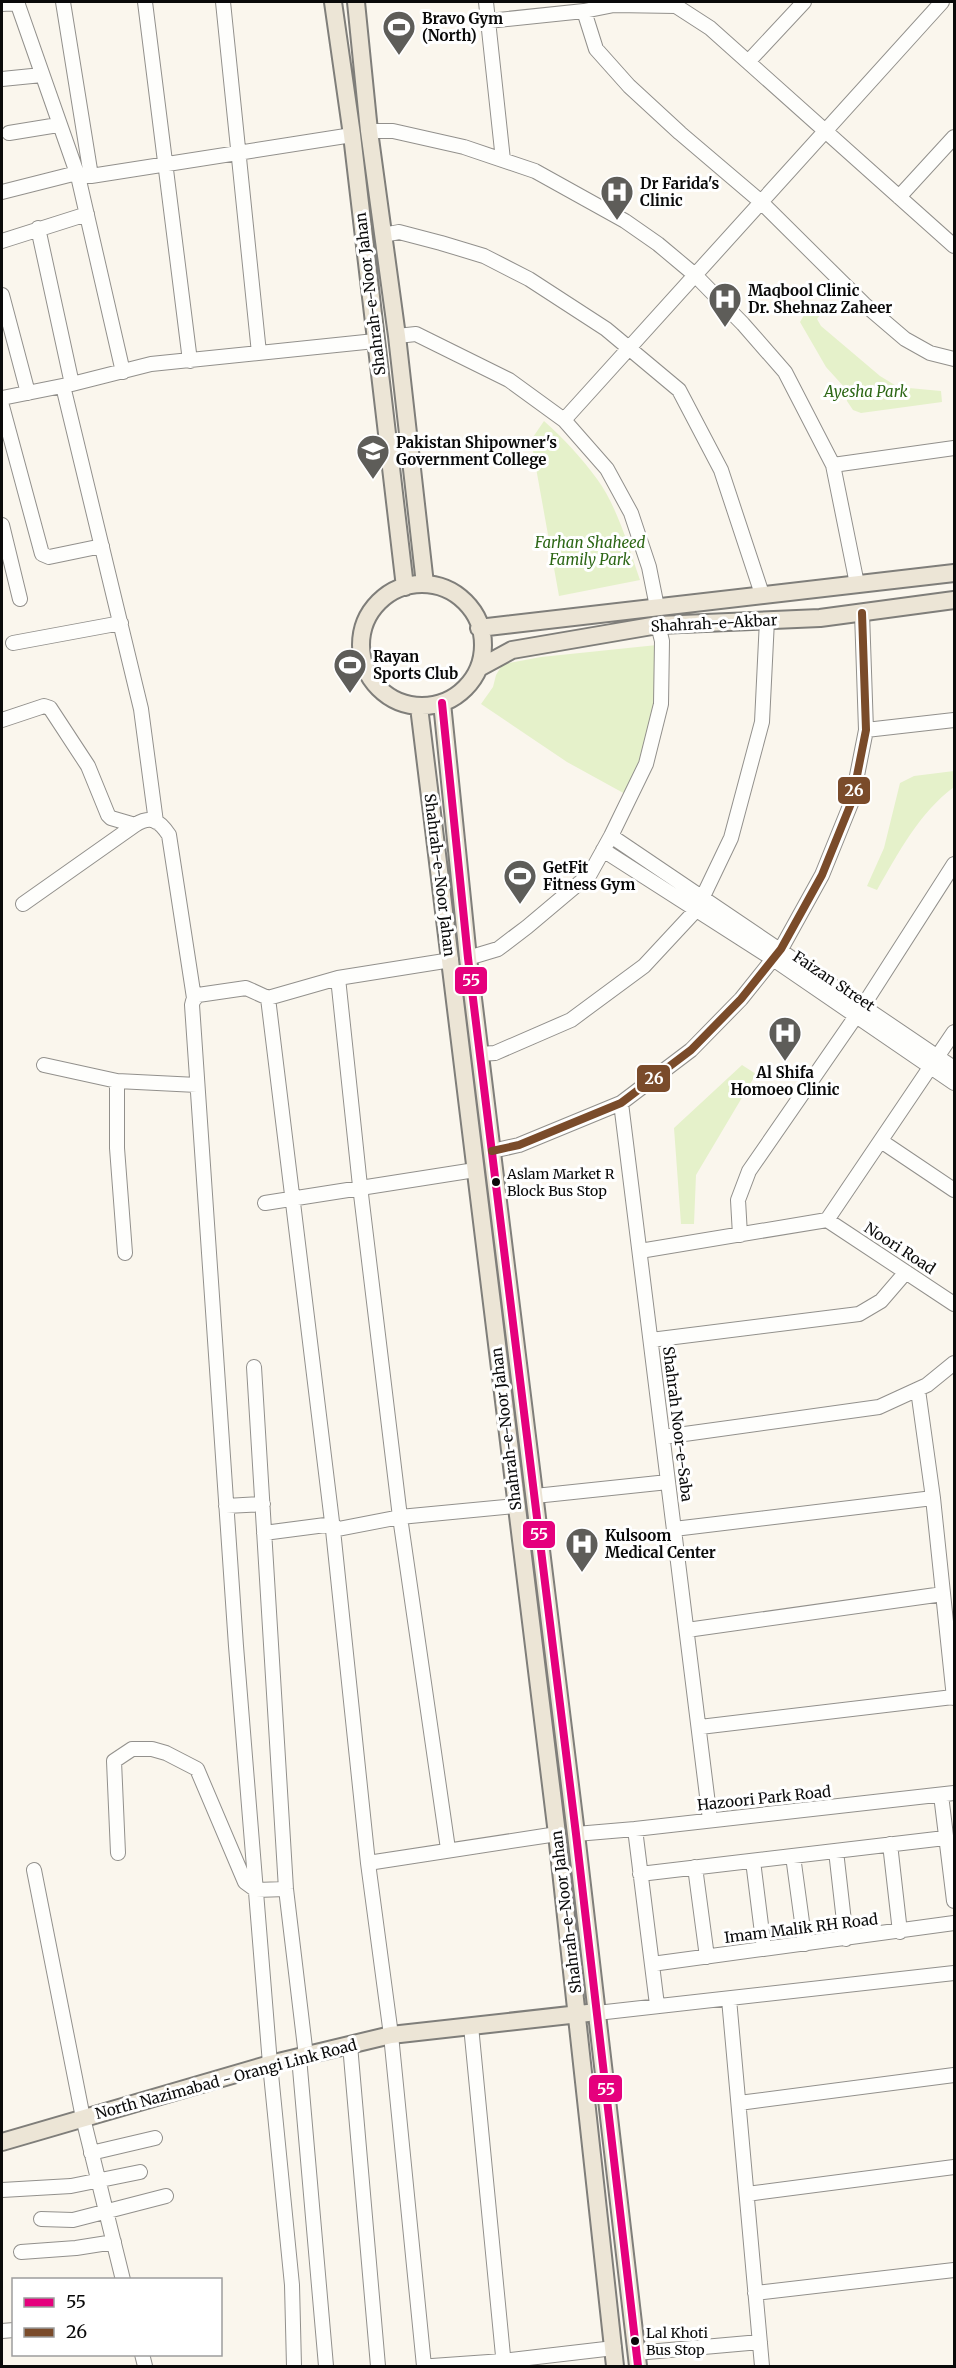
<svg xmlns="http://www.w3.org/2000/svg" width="956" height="2368" font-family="Merriweather,serif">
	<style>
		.green { fill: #e5f1ca }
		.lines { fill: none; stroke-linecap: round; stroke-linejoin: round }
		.minor-casing { stroke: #92908c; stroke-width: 16 }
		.major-casing { stroke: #7f7e7a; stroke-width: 20 }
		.minor { stroke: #fefefc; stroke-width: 14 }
		.major { stroke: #ece5d6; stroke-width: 16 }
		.bus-1-casing { stroke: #fff; stroke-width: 12 }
		.bus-2-casing { stroke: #fff; stroke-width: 12 }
		.bus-1 { stroke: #e5007d; stroke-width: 8 }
		.bus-2 { stroke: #7a4b2a; stroke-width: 8 }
		.bus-dot { fill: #0a0a0a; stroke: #fff; stroke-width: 2 }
		.labels { text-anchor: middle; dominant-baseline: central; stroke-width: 6; stroke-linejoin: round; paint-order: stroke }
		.bus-label { font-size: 14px; fill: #0a0a0a; stroke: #fff; text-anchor: start }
		.poi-label { font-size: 15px; font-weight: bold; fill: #0a0a0a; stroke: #fff; text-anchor: start }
		.street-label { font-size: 15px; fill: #0a0a0a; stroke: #fff }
		.park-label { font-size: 15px; font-style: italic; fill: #2d6716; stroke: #fff }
		.line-badge { stroke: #fff; stroke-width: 2 }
		.badge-label { font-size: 16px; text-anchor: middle; font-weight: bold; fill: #fff }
	</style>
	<rect width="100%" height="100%" fill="#faf6ed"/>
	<path class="green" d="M810 305 820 315 817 319 821 326 880 376 898 387 941 391 942 402 861 413 853 410 847 401 845 388 826 367 800 322Z
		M544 421C563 438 582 458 597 479 617 506 629 548 640 580L559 596 531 440Z
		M657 645 653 717 643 757 627 795 567 762 481 704 493 687 496 675 502 665 509 663 541 657Z
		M954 771V787C919 813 899 852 877 890L867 886 884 848 900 783 914 776Z
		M742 1065 756 1074 696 1175 694 1224H681L674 1128Z"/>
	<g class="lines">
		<defs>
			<path id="minor" d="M17 2 78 176 123 372
				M63 2 91 176
				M145 2 190 361
				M223 2 259 353
				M486 2 503 160
				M2 4 18 3
				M584 11 596 49 629 86 680 133 761 202 864 304 905 339 930 353 954 359
				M488 21 584 11 614 5 676 6 710 28 954 246
				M748 62 804 2
				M2 79 42 75
				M369 131H393L464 147 535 171 625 221 658 244 695 275 743 324 785 372 833 465 857 584
				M9 133 58 125
				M78 176H91L352 135
				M2 192 77 173
				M899 197 954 137
				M38 228 72 384
				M383 235 399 232 441 243 484 256 529 279 606 329 679 390 721 470 762 594
				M2 241 87 214
				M2 295 28 393
				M397 336 416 334 509 380 564 420 607 469 631 513 649 567 657 607
				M63 386 141 709 156 822
				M2 398 72 384 151 364 375 341
				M2 406 42 554 49 557 102 546
				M564 420 942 2
				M833 465 954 448
				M2 525 20 599
				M13 643 121 623
				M2 720 44 706 50 708 88 766 108 815 111 818 135 825
				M866 730 954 720
				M611 836 954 1068
				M603 850 773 959 954 1083
				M23 904 135 825C151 815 159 820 169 835L194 998
				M468 958 498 949 527 927 590 874 611 836 646 764 661 704 662 641 658 625
				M338 978 360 1186 400 1517 448 1849
				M268 998 333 1530 368 1863 391 2035 424 2366
				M480 1054 495 1053 571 1020 644 966 697 909 731 838 762 722 767 620
				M44 1065 117 1081 197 1085
				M117 1081V1148L125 1253
				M621 1103 710 1820
				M881 1141 954 1190
				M492 1151 519 1145 621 1103 691 1050 741 999 781 949 822 875 852 801 866 730 862 613
				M265 1203 475 1170
				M827 1220 954 1304
				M740 1235 738 1200 749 1171 863 1006 954 864
				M640 1251 827 1220 954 1032
				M651 1340 859 1314 881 1301 906 1272
				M254 1367 286 1889 306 2056
				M918 1390 933 1498 954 1698
				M663 1437 879 1407 927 1385 954 1363
				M535 1496 668 1482
				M226 1506 263 1504
				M674 1529 933 1498
				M333 1530 400 1517 515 1506
				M264 1533 333 1524
				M687 1630 943 1594
				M700 1727 953 1697
				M941 1795 954 1901
				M635 1829 657 2005
				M576 1834 635 1829 954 1793
				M890 1844 900 1932
				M836 1851 846 1939
				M118 1853 114 1761 132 1749H152L166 1753 197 1769 245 1882 256 1890 286 1889
				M793 1856 805 1944
				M753 1861 764 1949
				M368 1863 557 1834
				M695 1867 707 1957
				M34 1870 83 2118 123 2280
				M640 1874 945 1838
				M652 1964 954 1923
				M729 1999 762 2366
				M597 2013 954 1973
				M471 2026 504 2366
				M350 2045 378 2366
				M299 2057 326 2366
				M739 2103 954 2075
				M91 2153 155 2138
				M2 2190 71 2186 140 2172
				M747 2194 954 2167
				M41 2219 73 2220 166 2196
				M21 2252 76 2248 114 2242
				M755 2293 954 2270
				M2 2331 14 2330
				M636 2353 760 2342
				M142 2354 145 2366
				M294 2366 292 2285 270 2064 236 1646 192 1005 193 1001 198 995 246 988 268 998 338 978 451 960
				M432 2366 503 2361 614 2348"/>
			<path id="major" d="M333 2 352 135 405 587
				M356 2 369 131 397 336 425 584
				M361 645a61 61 0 1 1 122 0a61 61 0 1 1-122 0Z
				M479 628 954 573
				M479 668 512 650 658 625 820 618 954 600
				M442 703 468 958 576 1834 638 2366
				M419 707 557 1834 615 2366
				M2 2142 270 2064 391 2035 588 2013"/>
		</defs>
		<use href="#minor" class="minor-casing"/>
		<use href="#major" class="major-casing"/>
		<use href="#minor" class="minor"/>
		<use href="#major" class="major"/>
		<defs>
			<path id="bus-1" d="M442 703 468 958 576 1834 638 2366"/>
			<path id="bus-2" d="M492 1151 519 1145 621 1103 691 1050 741 999 781 949 822 875 852 801 866 730 862 613"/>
		</defs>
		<use href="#bus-1" class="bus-1-casing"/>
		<use href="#bus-2" class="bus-2-casing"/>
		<use href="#bus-1" class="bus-1"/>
		<use href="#bus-2" class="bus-2"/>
	</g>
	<defs>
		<symbol id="stadium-pin" viewBox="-11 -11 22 30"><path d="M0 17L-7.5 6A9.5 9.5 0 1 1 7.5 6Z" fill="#5e5d59" stroke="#fff"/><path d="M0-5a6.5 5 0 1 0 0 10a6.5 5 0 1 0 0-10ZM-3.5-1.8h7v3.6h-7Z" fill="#fff"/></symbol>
		<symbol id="hospital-pin" viewBox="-11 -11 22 30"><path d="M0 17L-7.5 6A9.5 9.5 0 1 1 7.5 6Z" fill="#5e5d59" stroke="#fff"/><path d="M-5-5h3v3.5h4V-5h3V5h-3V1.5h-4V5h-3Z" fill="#fff"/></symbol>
		<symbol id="university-pin" viewBox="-11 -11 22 30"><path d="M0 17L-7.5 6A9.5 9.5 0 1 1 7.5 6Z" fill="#5e5d59" stroke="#fff"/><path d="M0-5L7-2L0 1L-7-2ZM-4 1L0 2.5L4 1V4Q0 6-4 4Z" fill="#fff"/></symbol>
	</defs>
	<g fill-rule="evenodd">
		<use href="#stadium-pin" x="380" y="8" width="38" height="52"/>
		<use href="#hospital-pin" x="598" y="173" width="38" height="52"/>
		<use href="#hospital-pin" x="706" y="280" width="38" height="52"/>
		<use href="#university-pin" x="354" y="432" width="38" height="52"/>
		<use href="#stadium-pin" x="331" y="646" width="38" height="52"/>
		<use href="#stadium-pin" x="501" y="857" width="38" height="52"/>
		<use href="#hospital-pin" x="766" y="1014" width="38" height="52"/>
		<use href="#hospital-pin" x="563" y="1525" width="38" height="52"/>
	</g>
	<g class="bus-dot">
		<circle cx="496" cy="1182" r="5"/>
		<circle cx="635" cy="2341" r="5"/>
	</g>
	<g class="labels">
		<g class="bus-label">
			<text x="507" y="1174">Aslam Market R<tspan x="507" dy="17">Block Bus Stop</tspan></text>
			<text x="646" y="2333">Lal Khoti<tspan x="646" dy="17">Bus Stop</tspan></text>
		</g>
		<g class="poi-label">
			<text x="422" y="18">Bravo Gym<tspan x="422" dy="17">(North)</tspan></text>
			<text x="640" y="183">Dr Farida's<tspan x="640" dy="17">Clinic</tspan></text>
			<text x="748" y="290">Maqbool Clinic<tspan x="748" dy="17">Dr. Shehnaz Zaheer</tspan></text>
			<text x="396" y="442">Pakistan Shipowner's<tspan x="396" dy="17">Government College</tspan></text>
			<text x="373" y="656">Rayan<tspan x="373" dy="17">Sports Club</tspan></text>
			<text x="543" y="867">GetFit<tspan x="543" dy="17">Fitness Gym</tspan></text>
			<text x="785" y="1072" text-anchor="middle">Al Shifa<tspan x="785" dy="17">Homoeo Clinic</tspan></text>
			<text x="605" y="1535">Kulsoom<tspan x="605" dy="17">Medical Center</tspan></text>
		</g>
		<g class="street-label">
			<text transform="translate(370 294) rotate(-97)">Shahrah-e-Noor Jahan</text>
			<text transform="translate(714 623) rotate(-3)">Shahrah-e-Akbar</text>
			<text transform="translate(440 875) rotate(83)">Shahrah-e-Noor Jahan</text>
			<text transform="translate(834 981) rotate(34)">Faizan Street</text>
			<text transform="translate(900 1248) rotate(33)">Noori Road</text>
			<text transform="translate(678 1424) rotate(83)">Shahrah Noor-e-Saba</text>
			<text transform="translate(506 1429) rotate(-97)">Shahrah-e-Noor Jahan</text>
			<text transform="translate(764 1798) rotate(-6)">Hazoori Park Road</text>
			<text transform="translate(566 1912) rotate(-97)">Shahrah-e-Noor Jahan</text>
			<text transform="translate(801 1928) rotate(-7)">Imam Malik RH Road</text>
			<text transform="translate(226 2079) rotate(-15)">North Nazimabad - Orangi Link Road</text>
		</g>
		<g class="park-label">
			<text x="866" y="391">Ayesha Park</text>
			<text x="590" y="542">Farhan Shaheed<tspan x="590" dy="17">Family Park</tspan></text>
		</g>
	</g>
	<g class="line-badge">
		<rect x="837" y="776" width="34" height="29" rx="6" fill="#7a4b2a"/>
		<rect x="454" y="966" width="34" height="29" rx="6" fill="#e5007d"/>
		<rect x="636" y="1064" width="35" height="29" rx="6" fill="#7a4b2a"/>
		<rect x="522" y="1520" width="34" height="29" rx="6" fill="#e5007d"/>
		<rect x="588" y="2074" width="35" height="29" rx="6" fill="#e5007d"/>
	</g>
	<g class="badge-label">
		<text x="854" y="796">26</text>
		<text x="471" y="986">55</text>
		<text x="654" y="1084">26</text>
		<text x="539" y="1540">55</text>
		<text x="606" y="2095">55</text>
	</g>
	<rect width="956" height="2368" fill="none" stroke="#0a0a0a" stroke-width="6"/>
	<rect x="12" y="2278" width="210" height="78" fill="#ffffff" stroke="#9d9d9d" stroke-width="1.5"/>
	<rect x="24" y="2298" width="30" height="9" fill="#e5007d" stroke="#9d9d9d" stroke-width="1.5"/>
	<text x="66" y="2308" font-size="18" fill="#0a0a0a">55</text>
	<rect x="24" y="2328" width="30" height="9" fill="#7a4b2a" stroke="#9d9d9d" stroke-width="1.5"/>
	<text x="66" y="2338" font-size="18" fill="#0a0a0a">26</text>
</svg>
